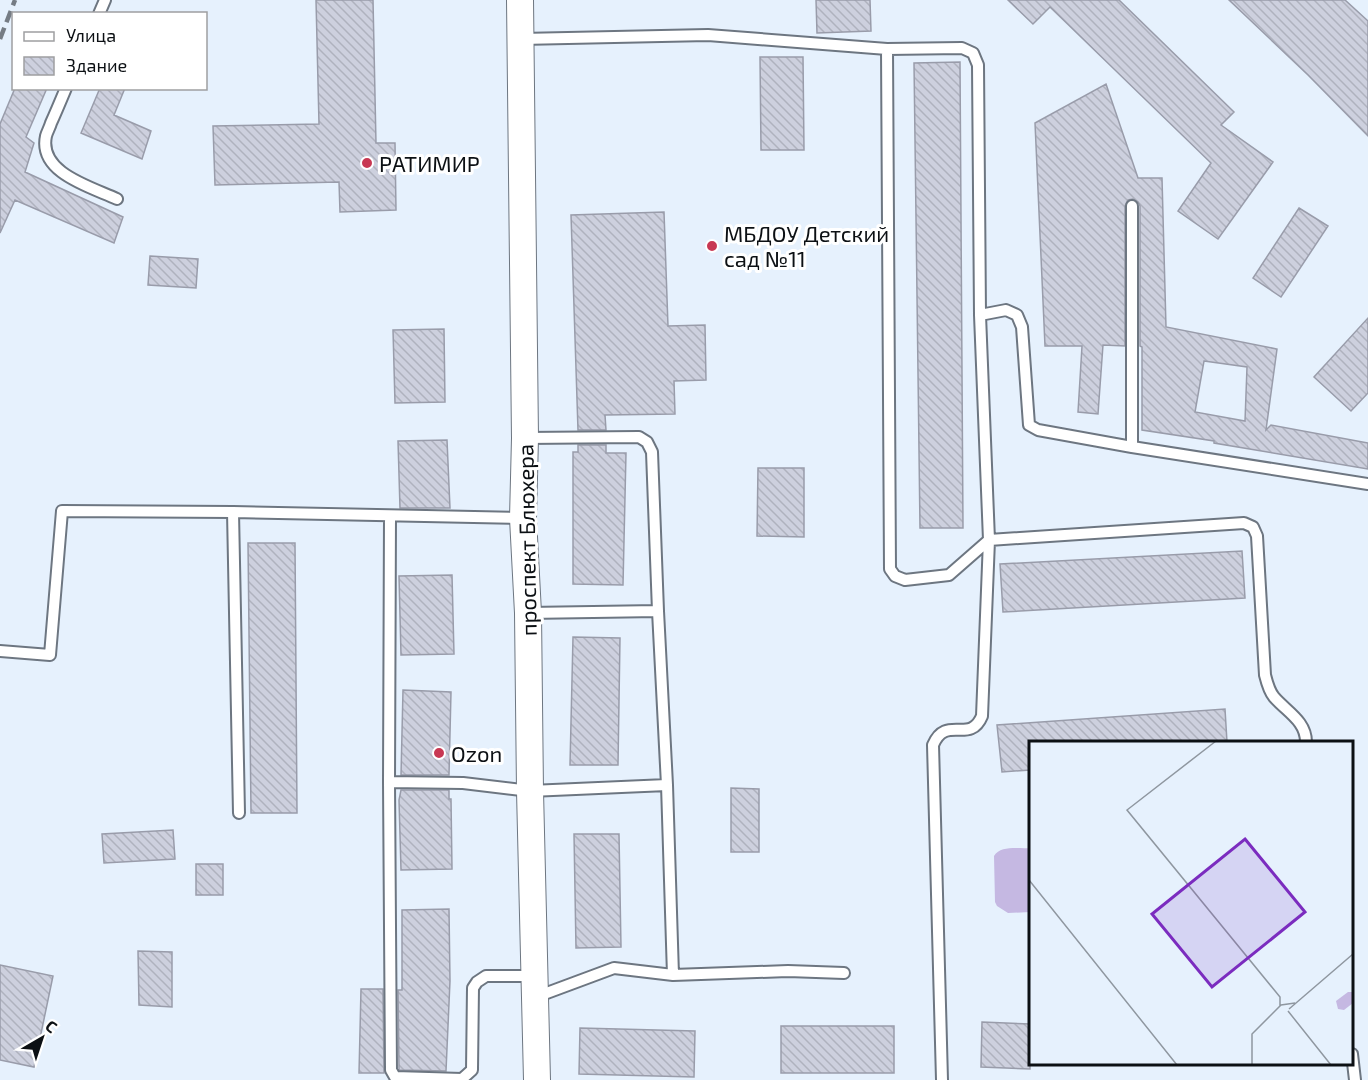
<svg xmlns="http://www.w3.org/2000/svg" width="1368" height="1080" font-family="'Exo 2',sans-serif">
	<style>
		.green { fill: #c5b8e2 }
		.building { fill: url(#building-back-hatch); stroke: #999caa; stroke-width: 1.5; fill-rule: evenodd }
		.lines { fill: none; stroke-linecap: round; stroke-linejoin: round }
		.service-casing { stroke: #6d7681; stroke-width: 14 }
		.tertiary-casing { stroke: #6d7681; stroke-width: 28 }
		.service { stroke: #fff; stroke-width: 10 }
		.tertiary { stroke: #fff; stroke-width: 26 }
		.rail { stroke: #757c84; stroke-width: 4.5; stroke-dasharray: 12 6; stroke-linecap: butt }
		.poi-dot { fill: #c83853; stroke: #fff; stroke-width: 2 }
		.labels { text-anchor: middle; dominant-baseline: central; stroke-width: 6; stroke-linejoin: round; paint-order: stroke }
		.poi-label { font-size: 22px; fill: #0c1014; stroke: #fff; text-anchor: start }
		.street-label { font-size: 22px; fill: #0c1014; stroke: #fff }
		.inset-road { fill: none; stroke: #8f97a0; stroke-width: 1.5 }
		.view { fill: #7b2cbf; fill-opacity: 0.15; stroke: #7b2cbf; stroke-width: 3 }
		.inset-edge { fill: none; stroke: #0c1014; stroke-width: 3 }
	</style>
	<defs>
		<pattern id="building-back-hatch" width="6" height="6" patternUnits="userSpaceOnUse" patternTransform="scale(1.5)"><rect width="6" height="6" fill="#cdd0de"/><path d="M-1 5l2 2M0 0l6 6M5-1l2 2" fill="none" stroke="#afb2be"/></pattern>
	</defs>
	<rect width="100%" height="100%" fill="#e6f1fd"/>
	<path class="green" d="M1030 848V912L1008 913 997 906 995 902 994 856C1001 845 1018 849 1030 848Z"/>
	<path class="building" d="M316 0H373L376 143H395L396 210 340 212 339 182 215 185 213 126 319 124Z
		M816 0H870L871 31 817 33Z
		M1008 0H1119L1234 112 1221 125 1273 162 1218 239 1178 211 1211 163 1050 7 1033 24Z
		M1229 0H1345L1368 21V136L1308 75Z
		M760 57H803L804 150H761Z
		M960 62 963 528H920L914 63Z
		M1106 84 1138 178H1162L1166 327 1277 349 1266 430 1271 425 1368 443V469L1214 443V441L1142 430V347L1140 346V206L1138 202 1133 199 1128 200 1125 206V346L1103 345 1098 414 1078 412 1082 346H1045L1035 123ZM1204 361 1247 367 1245 421 1195 412Z
		M15 88H47L26 137 34 143 25 172 123 217 114 243 15 200 0 233V124Z
		M100 88H125L114 115 151 131 142 159 81 133Z
		M1299 208 1328 226 1281 297 1253 278Z
		M664 212 668 326 705 325 706 380 674 381 675 414 605 415 606 430H578L571 215Z
		M150 256 198 259 196 288 148 285Z
		M1368 318V393L1351 411 1314 377Z
		M444 329 445 402 395 403 393 330Z
		M447 440 450 508H400L398 441Z
		M578 445H606V453H626L623 585 573 584V452H578Z
		M758 468H804V537L757 536Z
		M248 543H295L297 813H251Z
		M1242 551 1245 598 1003 612 1000 564Z
		M452 575 454 654 401 655 399 576Z
		M573 637 620 638 618 765H570Z
		M403 690 451 692 449 775H401Z
		M1225 709 1227 742H1030V770L1002 772 997 725Z
		M731 788 759 789V852H731Z
		M401 790H449V799H451L452 869 401 870 399 800Z
		M173 830 175 859 104 863 102 834Z
		M574 834H619L621 947 576 948Z
		M196 864H223V895H196Z
		M449 909 450 981 446 1071 399 1070 398 990H402V910Z
		M138 951 172 952V1007L139 1005Z
		M0 965 53 976 34 1067 0 1060Z
		M361 989H383L384 1073H359Z
		M982 1022 1030 1024V1069L981 1067Z
		M781 1026H894V1073H781Z
		M580 1028 695 1031 694 1077 579 1074Z"/>
	<g class="lines">
		<defs>
			<path id="service" d="M99 14 105 0
				M521 39 708 35 887 49 962 48 973 53 978 65 980 315 989 540 982 716C970 745 946 714 933 745L942 1080
				M887 49 890 569 895 576 905 580 949 575 989 540 1244 523 1253 527 1257 536 1265 675C1267 683 1269 691 1274 697 1287 712 1306 721 1306 742
				M66 88C61 100 56 112 51 123 50 127 47 132 46 136 38 173 91 187 117 199
				M1132 206V447L1368 484
				M980 315 1006 310 1017 315 1022 327 1029 425 1038 430 1132 447
				M525 438 639 437 647 442 652 452 658 611 667 785 673 975
				M233 512 239 813
				M390 516 389 782 391 1070 395 1077 462 1079 472 1070 473 988 477 982 486 976H535
				M528 613 658 611
				M0 651 50 655 62 511 233 512 523 518
				M389 782 463 783 530 791 667 785
				M536 997 614 968 673 975 788 971 844 973
				M1352 1054 1355 1080"/>
			<path id="tertiary" d="M520 0 525 438 523 518 528 613 530 791 537 1080"/>
		</defs>
		<use href="#service" class="service-casing"/>
		<use href="#tertiary" class="tertiary-casing"/>
		<use href="#service" class="service"/>
		<use href="#tertiary" class="tertiary"/>
		<path class="rail" d="M0 39 15 0"/>
	</g>
	<g class="poi-dot">
		<circle cx="367" cy="163" r="6"/>
		<circle cx="712" cy="246" r="6"/>
		<circle cx="439" cy="753" r="6"/>
	</g>
	<g class="labels">
		<g class="poi-label">
			<text x="379" y="163">РАТИМИР</text>
			<text x="724" y="233">МБДОУ Детский<tspan x="724" dy="25">сад №11</tspan></text>
			<text x="451" y="753">Ozon</text>
		</g>
		<g class="street-label">
			<text transform="translate(526 540) rotate(-91)">проспект Блюхера</text>
		</g>
	</g>
	<g transform="translate(1029 741)">
		<rect width="324" height="324" fill="#e6f1fd"/>
		<path d="M319 251H324V262L315 269 309 268 307 260Z" fill="#c5b8e2"/>
		<path class="inset-road" d="M187 0 98 69 251 256V265M0 139 148 324M260 268 324 213M259 270 302 324M223 324V293L252 264 266 262"/>
		<path class="view" d="M216 98 276 171 183 246 123 173Z"/>
		<rect width="324" height="324" class="inset-edge"/>
	</g>
	<rect x="12" y="12" width="195" height="78" fill="#ffffff" stroke="#9e9fa1" stroke-width="1.5"/>
	<rect x="24" y="32" width="30" height="9" fill="#ffffff" stroke="#9e9fa1" stroke-width="1.5"/>
	<text x="66" y="42" font-size="18" fill="#0c1014">Улица</text>
	<rect x="24" y="57" width="30" height="18" fill="url(#building-back-hatch)" stroke="#9e9fa1" stroke-width="1.5"/>
	<text x="66" y="72" font-size="18" fill="#0c1014">Здание</text>
	<g transform="translate(42 1038) rotate(39)" stroke="#ffffff" stroke-width="4.5" paint-order="stroke">
	<path d="M0-4.5L10 22L0 15L-10 22Z" fill="#0c1014"/>
	<text y="-9" font-size="16" font-weight="bold" text-anchor="middle" fill="#0c1014">С</text>
	</g>
</svg>
